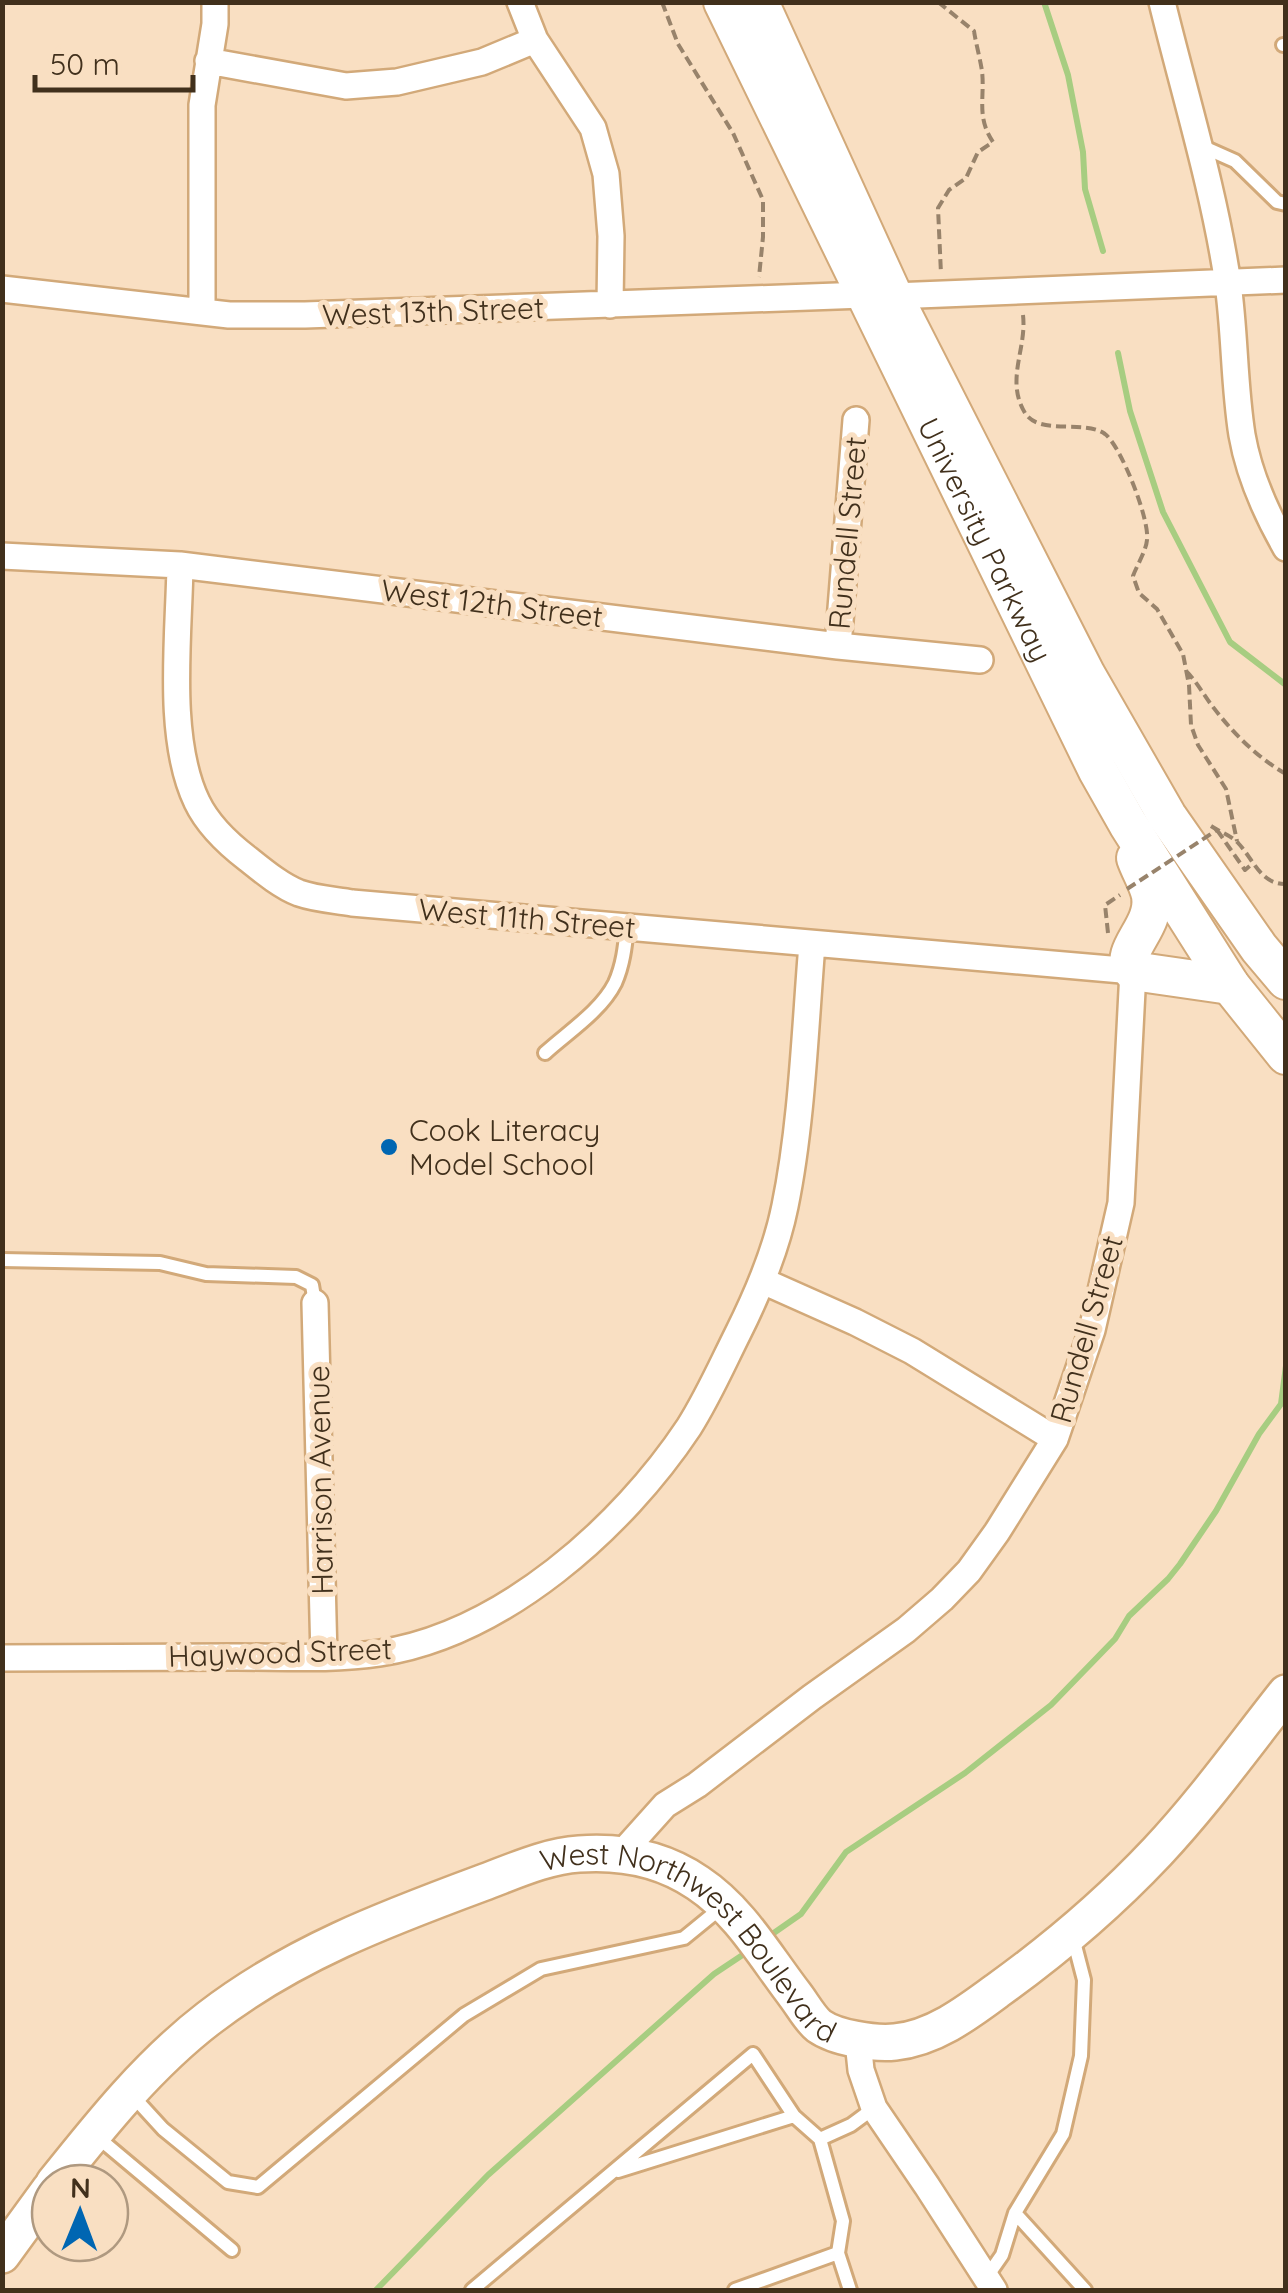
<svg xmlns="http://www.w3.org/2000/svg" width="1288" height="2293" font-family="Quicksand,sans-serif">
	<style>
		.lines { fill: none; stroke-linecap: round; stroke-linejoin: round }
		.stream { stroke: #a7cd81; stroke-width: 6 }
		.service-casing { stroke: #d2a979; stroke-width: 18 }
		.minor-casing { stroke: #d2a979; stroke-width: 30 }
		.secondary-casing { stroke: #d2a979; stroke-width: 40 }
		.primary-casing { stroke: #d2a979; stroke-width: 42 }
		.path { stroke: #98836b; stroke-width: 4; stroke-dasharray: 10 5; stroke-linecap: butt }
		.service { stroke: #fff; stroke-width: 12 }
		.minor { stroke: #fff; stroke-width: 25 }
		.secondary { stroke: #fff; stroke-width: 35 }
		.primary { stroke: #fff; stroke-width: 38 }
		.path-bridge { stroke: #98836b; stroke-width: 4; stroke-dasharray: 10 5; stroke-linecap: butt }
		.poi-dot { fill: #0066b2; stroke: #f9dfc2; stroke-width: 4 }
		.labels { text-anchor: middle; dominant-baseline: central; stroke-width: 10; stroke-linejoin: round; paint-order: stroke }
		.street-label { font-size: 30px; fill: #41301c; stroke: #f9dfc2 }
		.poi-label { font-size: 30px; fill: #41301c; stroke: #f9dfc2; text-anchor: start }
	</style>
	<rect width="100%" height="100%" fill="#f9dfc2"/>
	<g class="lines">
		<path class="stream" d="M1044 2 1068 75 1083 152 1085 189 1103 251
			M1118 353 1130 411 1163 512 1230 642 1286 685
			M768 1937 801 1914 846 1852 965 1773 1051 1705 1115 1639 1129 1616 1168 1579 1180 1564 1216 1511 1259 1434 1281 1404 1286 1366
			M376 2290 488 2175 714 1974 750 1950"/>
		<defs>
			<path id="service" d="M1283 45H1286
				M1199 145 1235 161 1277 202 1286 204
				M545 1053C568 1032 601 1011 615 983 623 965 625 947 627 927
				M2 1260 160 1263 206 1274 296 1277 312 1285 315 1303
				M131 2094 163 2129 228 2182 258 2187 464 2015 541 1969 684 1938 722 1907
				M95 2135 232 2250
				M820 2139 843 2221 838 2253 850 2290
				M618 2171 794 2116
				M1015 2213 1085 2290
				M986 2278 1002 2255 1015 2213 1063 2134 1081 2056 1084 1980 1072 1934
				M472 2290 753 2054 794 2116 820 2139 851 2125 874 2108
				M735 2290 838 2253"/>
			<path id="minor" d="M520 2 535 40 593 128 606 174 611 236 610 305
				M1162 2C1185 96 1214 189 1228 284 1235 334 1234 385 1242 435 1249 475 1266 513 1286 548
				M208 61 346 86 397 82 482 62 535 40
				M2 289 229 315H305L864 295
				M893 296 1286 280
				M202 311V105L215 24V2
				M2 556 180 565 838 646 980 660
				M180 565C179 635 166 738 197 802 208 825 227 843 248 859 263 871 281 886 299 893 316 899 335 900 352 903L1133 971 1121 1203 1092 1330 1055 1439 997 1532 969 1571 942 1599 906 1630 812 1697 697 1785 665 1805 621 1854
				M838 646 856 420
				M763 1281 855 1322 912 1351 1055 1439
				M315 1303 324 1657
				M2 1658C81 1658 159 1658 237 1657 284 1657 333 1660 380 1653 503 1634 622 1528 689 1427 708 1397 722 1365 738 1333 758 1293 776 1251 785 1206 802 1123 805 1029 812 944
				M858 2041 861 2070 874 2108 927 2186 994 2290"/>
			<g id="secondary">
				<path id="s1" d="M54 2183C101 2124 149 2064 209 2018 292 1954 385 1919 482 1883 512 1872 546 1856 579 1854 621 1851 663 1859 698 1883 740 1911 765 1956 795 1995 802 2004 810 2019 819 2026 836 2038 874 2044 895 2042 934 2038 967 2013 998 1990 1055 1949 1109 1903 1157 1852 1204 1802 1244 1746 1286 1693"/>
				<path d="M2 2255 50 2189"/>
			</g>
			<g id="primary">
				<path id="s2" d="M723 2 1098 771 1128 824 1230 985 1286 1055"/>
				<path d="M759 2 893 296 1086 675 1167 816 1259 948 1286 980"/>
				<path d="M1136 858C1140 870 1149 884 1151 896 1156 928 1118 950 1133 971L1230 985"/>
			</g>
		</defs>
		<use href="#service" class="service-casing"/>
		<use href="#minor" class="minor-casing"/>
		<use href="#secondary" class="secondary-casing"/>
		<use href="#primary" class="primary-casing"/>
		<path class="path" d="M662 2 678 44 733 133 763 200V237L759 277
			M938 2 974 31C976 44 980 58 982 71 985 97 976 117 993 142L978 152 966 178 949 190 938 208 941 274
			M1023 315C1027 349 1005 380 1025 413 1040 436 1084 419 1105 434 1121 446 1150 520 1147 540 1146 551 1137 565 1133 576L1139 593 1157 609 1183 654 1189 685 1191 725 1198 745 1226 789 1237 841
			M1186 671C1196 681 1202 692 1210 703 1230 730 1256 757 1286 774
			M1211 826C1220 832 1232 836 1239 844 1253 859 1261 885 1286 884
			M1217 830 1245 870 1253 863
			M1108 933 1105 905 1120 895"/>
		<use href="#service" class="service"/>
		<use href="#minor" class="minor"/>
		<use href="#secondary" class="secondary"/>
		<use href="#primary" class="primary"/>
		<path class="path-bridge" d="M1127 889 1217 830"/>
	</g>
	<circle class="poi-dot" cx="389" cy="1147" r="10"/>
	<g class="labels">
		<g class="street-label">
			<text transform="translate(433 311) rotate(-2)">West 13th Street</text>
			<text transform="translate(847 533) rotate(-85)">Rundell Street</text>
			<text stroke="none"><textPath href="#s2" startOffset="598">University Parkway</textPath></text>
			<text transform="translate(492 603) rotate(7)">West 12th Street</text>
			<text transform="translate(527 918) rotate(5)">West 11th Street</text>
			<text transform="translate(1086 1329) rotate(-74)">Rundell Street</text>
			<text transform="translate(320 1480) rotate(-91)">Harrison Avenue</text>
			<text transform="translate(280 1652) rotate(-2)">Haywood Street</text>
			<text stroke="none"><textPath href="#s1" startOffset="780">West Northwest Boulevard</textPath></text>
		</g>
		<g class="poi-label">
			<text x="409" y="1130">Cook Literacy<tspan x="409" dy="34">Model School</tspan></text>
		</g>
	</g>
	<rect width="1288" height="2293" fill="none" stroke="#41301c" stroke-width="10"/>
	<g transform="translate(80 2213) rotate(1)"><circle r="48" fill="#f9dfc2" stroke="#af9980" stroke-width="2.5"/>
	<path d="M0-8L18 38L0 25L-18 38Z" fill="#0066b2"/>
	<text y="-15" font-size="28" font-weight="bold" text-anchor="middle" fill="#41301c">N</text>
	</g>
	<path d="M35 75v15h158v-15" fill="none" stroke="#41301c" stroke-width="5"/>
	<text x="50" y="75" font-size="30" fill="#41301c" stroke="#f9dfc2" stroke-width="8" paint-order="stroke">50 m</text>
</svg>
